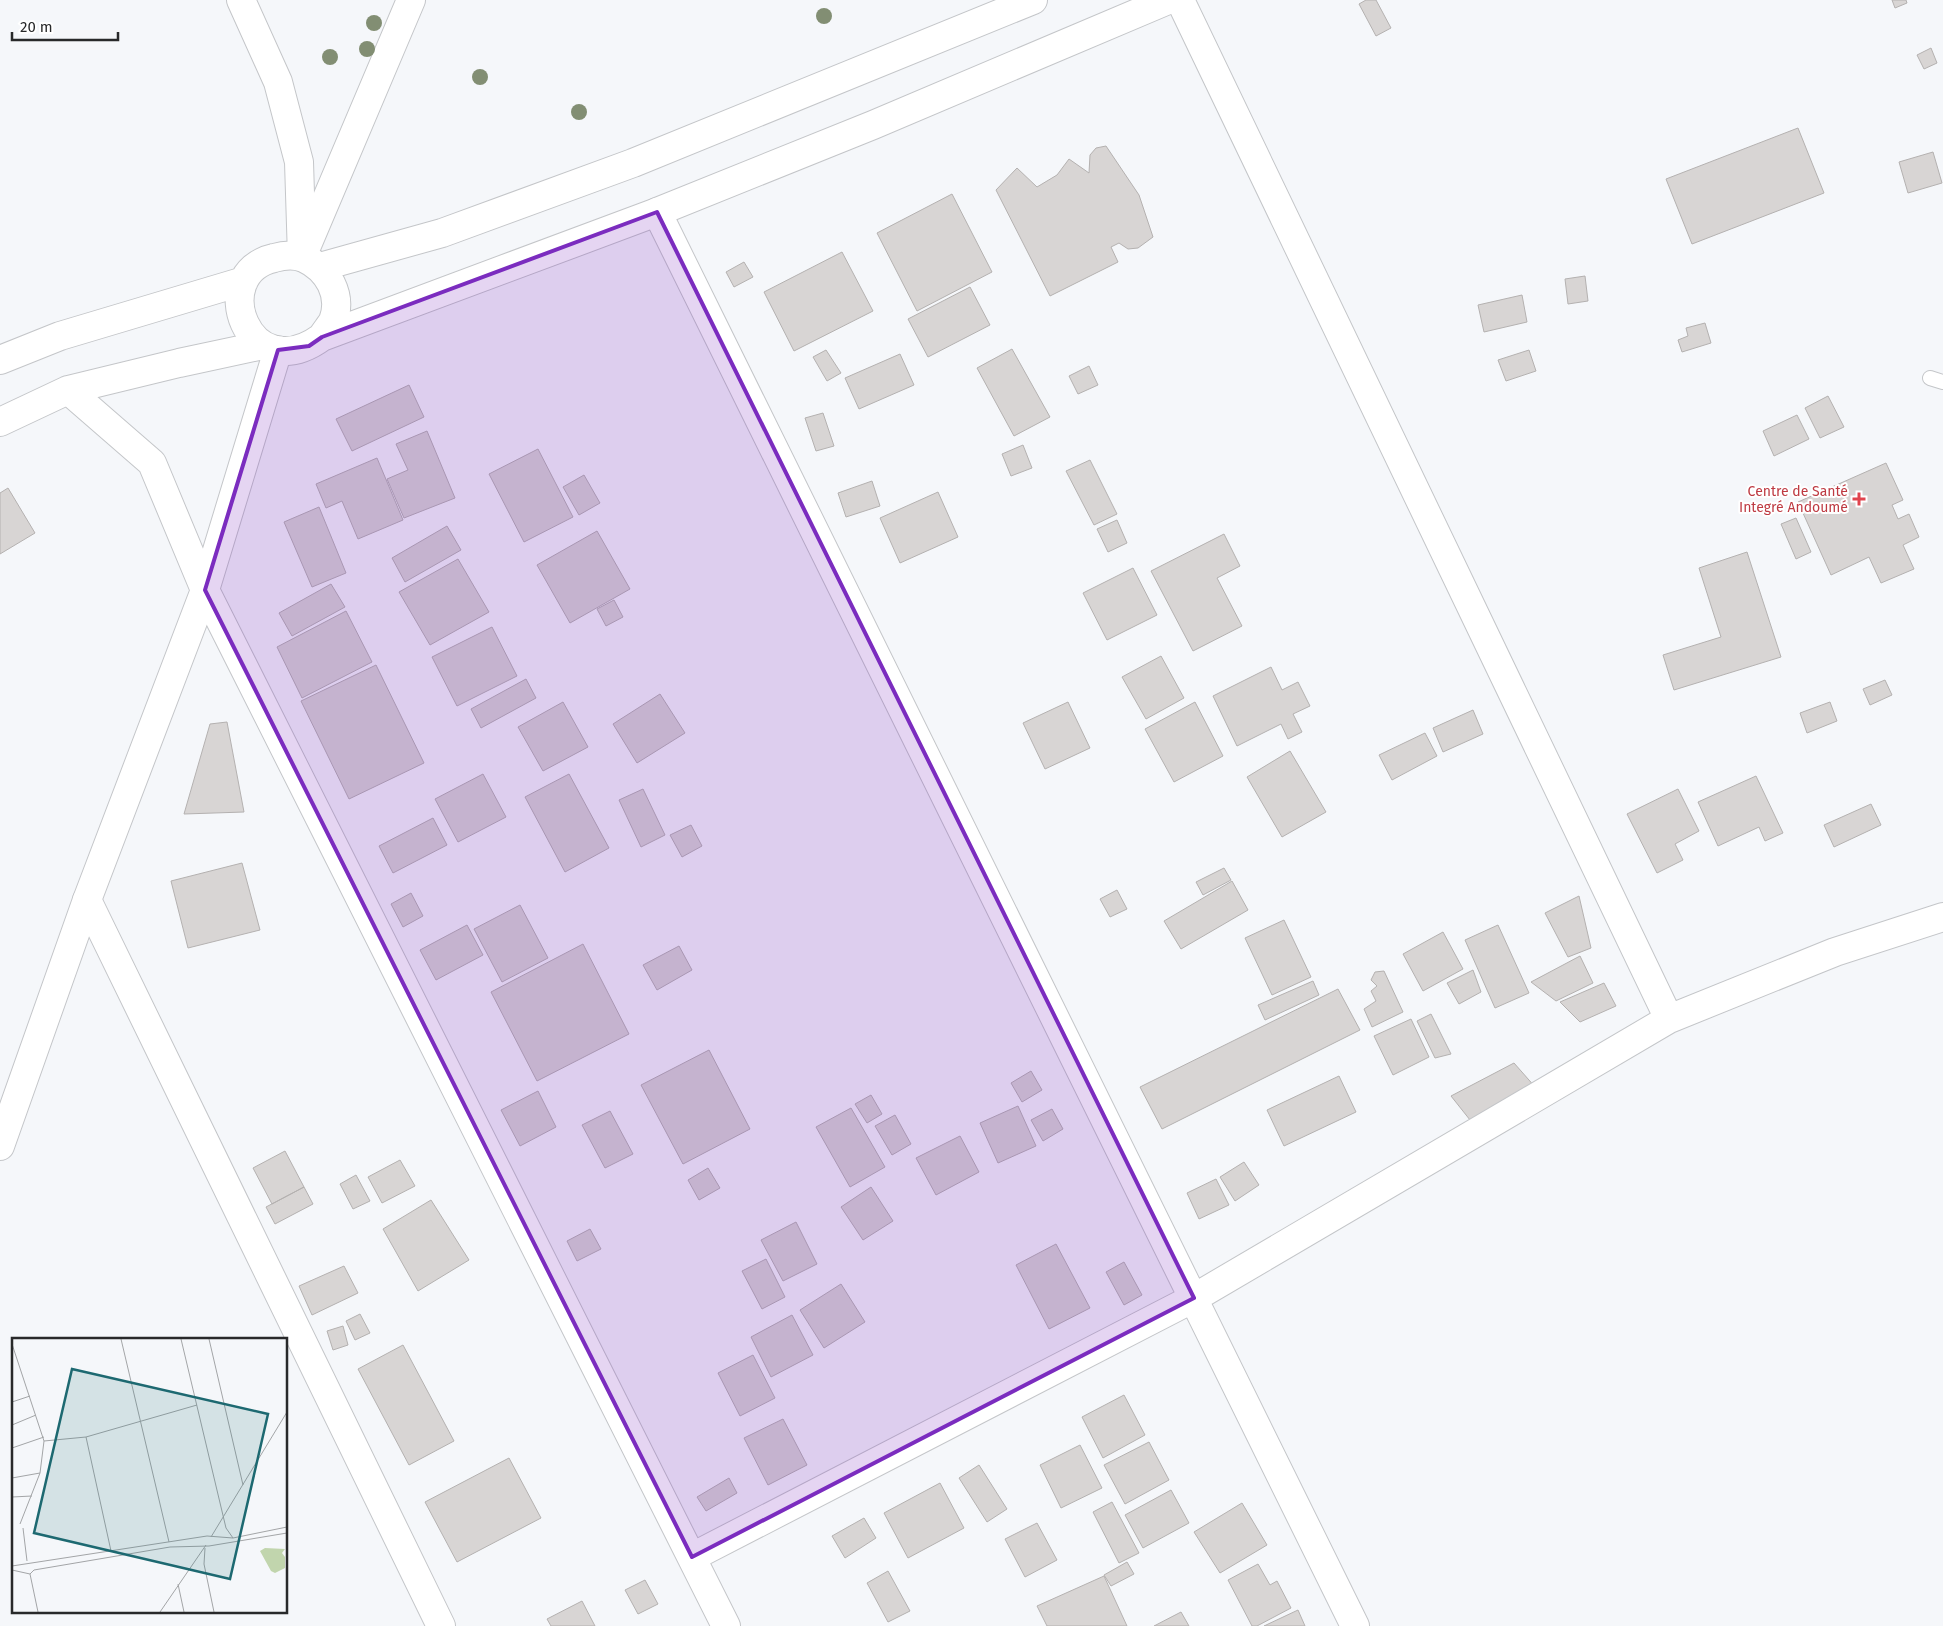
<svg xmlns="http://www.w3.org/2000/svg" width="1943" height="1626" font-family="'Fira Sans',sans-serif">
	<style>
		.building { fill: #d8d5d4; stroke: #b4b1b0 }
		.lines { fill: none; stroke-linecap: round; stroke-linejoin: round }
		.lane-casing { stroke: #c4c6c9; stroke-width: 16 }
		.street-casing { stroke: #c4c6c9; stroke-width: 30 }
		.secondary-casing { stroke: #c4c6c9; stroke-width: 30 }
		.lane { stroke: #fff; stroke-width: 14 }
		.street { stroke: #fff; stroke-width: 28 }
		.secondary { stroke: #fff; stroke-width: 28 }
		.tree { fill: #828e73 }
		.marked { fill: #7b2cbf; fill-opacity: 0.2; stroke: #7b2cbf; stroke-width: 4; stroke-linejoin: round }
		.health-dot { fill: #e0444e; stroke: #fff; stroke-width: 2 }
		.labels { text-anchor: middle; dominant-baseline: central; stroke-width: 4; stroke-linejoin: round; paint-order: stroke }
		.health-label { font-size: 14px; fill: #be3a42; stroke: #fff; text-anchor: end }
		.inset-road { fill: none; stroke: #a3a5a7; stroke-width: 1 }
		.view { fill: #1d6971; fill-opacity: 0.15; stroke: #1d6971; stroke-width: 2.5 }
		.inset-edge { fill: none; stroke: #28292a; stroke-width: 2.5 }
	</style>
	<rect width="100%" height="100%" fill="#f5f7fa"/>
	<path class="building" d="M1366 0H1376L1391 28 1376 36 1359 4Z
		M1892 0H1906L1907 3 1895 8Z
		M1931 48 1937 63 1924 69 1917 55Z
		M1798 128 1824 193 1692 244 1666 179Z
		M1106 146 1139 195 1153 237 1138 248 1128 249 1119 243 1111 247 1118 262 1050 296 996 190 1017 168 1037 187 1057 175 1069 159 1089 173 1090 155 1096 148Z
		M1933 152 1942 183 1908 193 1899 162Z
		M952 194 992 272 917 311 877 233Z
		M842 252 873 311 794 351 764 292Z
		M744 262 753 277 734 287 726 272Z
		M1585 276 1588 301 1568 304 1565 279Z
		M970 287 990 325 928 357 908 319Z
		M1522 295 1527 322 1484 332 1478 305Z
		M1705 323 1711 343 1682 352 1678 340 1688 336 1686 328Z
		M1012 349 1050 417 1014 436 977 368Z
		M826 350 841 373 827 381 813 357Z
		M1529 350 1536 371 1506 381 1498 360Z
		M900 354 914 385 859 409 845 378Z
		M1089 366 1098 385 1078 394 1069 376Z
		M409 385 424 417 352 451 336 419Z
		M1828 396 1844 427 1820 438 1805 408Z
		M823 413 834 446 816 451 805 418Z
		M1797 415 1809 439 1774 456 1763 431Z
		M427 431 455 498 404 518 387 479 408 470 396 444Z
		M1023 445 1032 468 1011 476 1002 454Z
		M538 449 573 517 524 542 489 474Z
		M377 458 403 520 358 539 342 501 326 508 316 484Z
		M1090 460 1117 514 1094 525 1066 471Z
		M1886 463 1903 500 1892 505 1898 519 1909 514 1919 537 1903 545 1914 569 1881 583 1869 557 1831 575 1798 502Z
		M584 475 600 503 579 515 563 487Z
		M872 481 880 506 846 517 838 493Z
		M8 488 35 533 0 554V493Z
		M938 492 958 537 900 563 880 518Z
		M319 507 346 573 312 587 284 522Z
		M1796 518 1811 552 1796 559 1781 524Z
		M1117 520 1127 543 1108 552 1097 529Z
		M447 526 461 550 405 582 392 558Z
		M597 531 630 589 570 623 537 565Z
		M1224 534 1240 566 1217 578 1242 626 1193 651 1151 571Z
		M1747 552 1781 657 1674 690 1663 655 1721 637 1699 568Z
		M458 559 489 612 430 645 399 592Z
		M1133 568 1157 615 1107 640 1083 593Z
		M331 584 345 607 292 636 279 613Z
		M614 600 623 617 606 626 597 609Z
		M346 611 372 662 302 698 277 647Z
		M492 627 517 676 457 706 432 657Z
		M1161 656 1184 698 1146 719 1122 677Z
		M376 665 424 763 349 799 301 701Z
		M1271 667 1282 690 1298 682 1310 706 1293 714 1302 732 1288 739 1281 724 1237 746 1213 696Z
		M526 679 536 698 481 728 471 709Z
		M1885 680 1892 695 1870 705 1863 689Z
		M660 694 685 733 637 763 613 724Z
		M563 702 588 747 543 771 518 727Z
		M1068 702 1090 748 1045 769 1023 723Z
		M1195 702 1223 756 1174 782 1145 729Z
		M1830 702 1837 721 1807 733 1800 713Z
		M1473 710 1483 734 1443 752 1433 728Z
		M227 722 244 812 184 814 210 724Z
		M1425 733 1437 756 1392 780 1379 755Z
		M1290 751 1326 812 1282 837 1247 777Z
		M483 774 506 817 458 842 435 799Z
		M569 774 609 848 565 872 525 797Z
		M1756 776 1783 833 1765 841 1759 827 1718 846 1698 802Z
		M643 789 665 835 641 847 619 800Z
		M1678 789 1699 831 1675 844 1683 860 1657 873 1627 814Z
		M1871 804 1881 825 1834 847 1824 825Z
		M433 818 447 845 393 873 379 846Z
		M691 825 702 846 682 857 670 835Z
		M242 863 260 930 188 948 171 881Z
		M1224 868 1231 880 1203 895 1196 882Z
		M1232 881 1248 910 1181 949 1164 921Z
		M1117 890 1127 909 1110 917 1100 899Z
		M411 893 423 916 403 927 391 904Z
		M1579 896 1591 948 1568 957 1545 913Z
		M520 905 548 958 502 982 474 929Z
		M1284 920 1311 977 1272 995 1245 938Z
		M467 925 483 955 436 980 420 950Z
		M1498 925 1529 993 1495 1008 1465 940Z
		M1443 932 1463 969 1423 991 1403 954Z
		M583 944 629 1034 537 1081 491 992Z
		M679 946 692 970 657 990 643 965Z
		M1580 956 1593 983 1556 1001 1531 982Z
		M1473 970 1481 992 1459 1004 1447 983Z
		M1384 971 1403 1012 1372 1027 1364 1009 1376 1001 1371 991 1377 986 1371 980 1375 972Z
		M1313 981 1319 995 1265 1020 1258 1005Z
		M1604 983 1616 1006 1580 1022 1560 1002Z
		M1338 989 1360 1030 1162 1129 1140 1087Z
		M1431 1014 1451 1054 1435 1058 1417 1021Z
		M1411 1019 1429 1057 1393 1075 1374 1036Z
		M709 1050 750 1129 683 1164 641 1085Z
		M1514 1063 1536 1088 1474 1125 1451 1096Z
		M1031 1071 1042 1090 1022 1102 1011 1083Z
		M1339 1076 1356 1112 1284 1146 1267 1110Z
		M538 1091 556 1127 520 1146 501 1110Z
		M871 1095 882 1114 867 1123 855 1104Z
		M1018 1106 1036 1146 998 1163 980 1123Z
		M851 1108 885 1167 850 1187 816 1127Z
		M1052 1109 1063 1129 1043 1141 1031 1120Z
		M610 1111 633 1154 605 1168 582 1125Z
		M895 1115 911 1144 892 1155 875 1126Z
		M960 1136 979 1172 936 1195 916 1158Z
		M285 1151 304 1187 272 1204 253 1168Z
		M400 1160 415 1186 382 1203 368 1177Z
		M1244 1162 1259 1185 1235 1201 1220 1177Z
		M708 1168 720 1188 699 1200 688 1180Z
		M356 1175 370 1201 353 1209 340 1184Z
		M1216 1179 1229 1205 1199 1219 1187 1193Z
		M304 1187 313 1204 275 1224 266 1207Z
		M871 1187 893 1221 863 1240 841 1207Z
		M431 1200 469 1260 418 1291 383 1229Z
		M796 1222 817 1264 783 1281 761 1240Z
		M590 1229 601 1249 577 1261 567 1241Z
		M1056 1244 1090 1308 1049 1329 1016 1265Z
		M766 1259 785 1297 762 1309 742 1271Z
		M1124 1262 1142 1295 1124 1305 1106 1272Z
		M344 1266 358 1293 312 1315 299 1286Z
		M841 1284 865 1322 824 1348 800 1310Z
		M360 1314 370 1333 355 1340 346 1321Z
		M792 1315 813 1355 771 1377 751 1337Z
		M343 1326 348 1345 333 1350 327 1331Z
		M403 1345 454 1441 409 1465 358 1369Z
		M753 1355 775 1398 740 1416 718 1373Z
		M1124 1395 1145 1435 1103 1458 1082 1417Z
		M783 1419 807 1465 768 1485 744 1438Z
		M1149 1442 1169 1480 1125 1504 1104 1465Z
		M1080 1445 1102 1488 1061 1508 1040 1465Z
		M509 1458 541 1518 457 1562 425 1502Z
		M979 1465 1007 1509 987 1522 959 1478Z
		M729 1478 737 1493 706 1511 697 1497Z
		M940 1483 964 1528 908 1558 884 1513Z
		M1171 1490 1189 1523 1143 1548 1125 1515Z
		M1112 1502 1139 1553 1119 1563 1093 1512Z
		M1242 1503 1267 1545 1220 1573 1194 1532Z
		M864 1518 876 1538 845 1558 832 1536Z
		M1037 1523 1057 1560 1025 1577 1005 1539Z
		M1127 1562 1134 1574 1111 1586 1104 1575Z
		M1258 1564 1270 1585 1277 1581 1291 1608 1257 1626H1252L1228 1580Z
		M888 1571 910 1611 888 1622 867 1583Z
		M1104 1576 1127 1626H1047L1037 1606Z
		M645 1580 658 1604 638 1614 625 1590Z
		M582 1601 595 1626H551L547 1619Z
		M1298 1610 1305 1626H1264Z
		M1181 1612 1189 1626H1154Z"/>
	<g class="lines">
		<defs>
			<path id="lane" d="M1930 378 1943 382"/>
			<path id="street" d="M241 0 278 82 299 162 302 257
				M1180 0 1669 1019
				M657 212 1355 1626
				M205 590 726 1626
				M87 900 441 1626
				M692 1557 1194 1298 1669 1019 1835 952 1943 917"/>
			<path id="secondary" d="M302 257 411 0
				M320 267 442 233 633 163 1033 0
				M322 337C325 332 330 326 333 321 343 295 328 269 304 258 294 254 284 255 274 258 206 273 248 391 322 337L657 212 873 125 1168 0
				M0 360 60 336 244 281
				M68 390 152 463 205 590
				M0 422 68 390 179 363 263 345
				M0 1146 87 900 205 590 278 350"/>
		</defs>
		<use href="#lane" class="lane-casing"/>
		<use href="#street" class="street-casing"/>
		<use href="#secondary" class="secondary-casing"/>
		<use href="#lane" class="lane"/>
		<use href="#street" class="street"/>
		<use href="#secondary" class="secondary"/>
	</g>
	<g class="tree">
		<circle cx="824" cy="16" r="8"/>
		<circle cx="374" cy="23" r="8"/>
		<circle cx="367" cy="49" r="8"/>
		<circle cx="330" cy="57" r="8"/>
		<circle cx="480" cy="77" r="8"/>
		<circle cx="579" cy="112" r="8"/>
	</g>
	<path class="marked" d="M657 212 1194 1298 692 1557 205 590 278 350 309 346 322 337Z"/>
	<path class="health-dot" d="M1856.5 491.5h5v5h5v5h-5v5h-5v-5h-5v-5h5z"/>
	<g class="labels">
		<g class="health-label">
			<text x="1848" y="491">Centre de Santé<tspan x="1848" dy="16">Integré Andoumé</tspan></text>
		</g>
	</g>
	<g transform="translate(12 1338)">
		<rect width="275" height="275" fill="#f5f7fa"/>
		<path d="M253 210 273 211 270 215 273 219V230L263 235 259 233 248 213Z" fill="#c1d5ad"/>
		<path class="inset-road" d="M109 1 157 204M169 1 214 190 221 200M197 1 231 147M0 6 32 103 28 135 8 186M0 64 18 58M0 87 24 77M74 99 99 213M32 103 74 99 185 67M0 110 32 99M0 140 28 135M0 159 20 158M11 190 15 223M199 199 275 74M193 210 192 226 202 274M0 228 195 198 221 200 275 189M0 232 18 236 22 232 158 209 197 208 275 195M18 236 26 274M166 246 172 274M148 274 194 207"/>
		<path class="view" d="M60 31 256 76 218 241 22 195Z"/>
		<rect width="275" height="275" class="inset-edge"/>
	</g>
	<path d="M12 32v8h106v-8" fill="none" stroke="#28292a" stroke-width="2.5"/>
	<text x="20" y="32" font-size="15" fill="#28292a" stroke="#ffffff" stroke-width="4" paint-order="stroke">20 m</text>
</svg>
